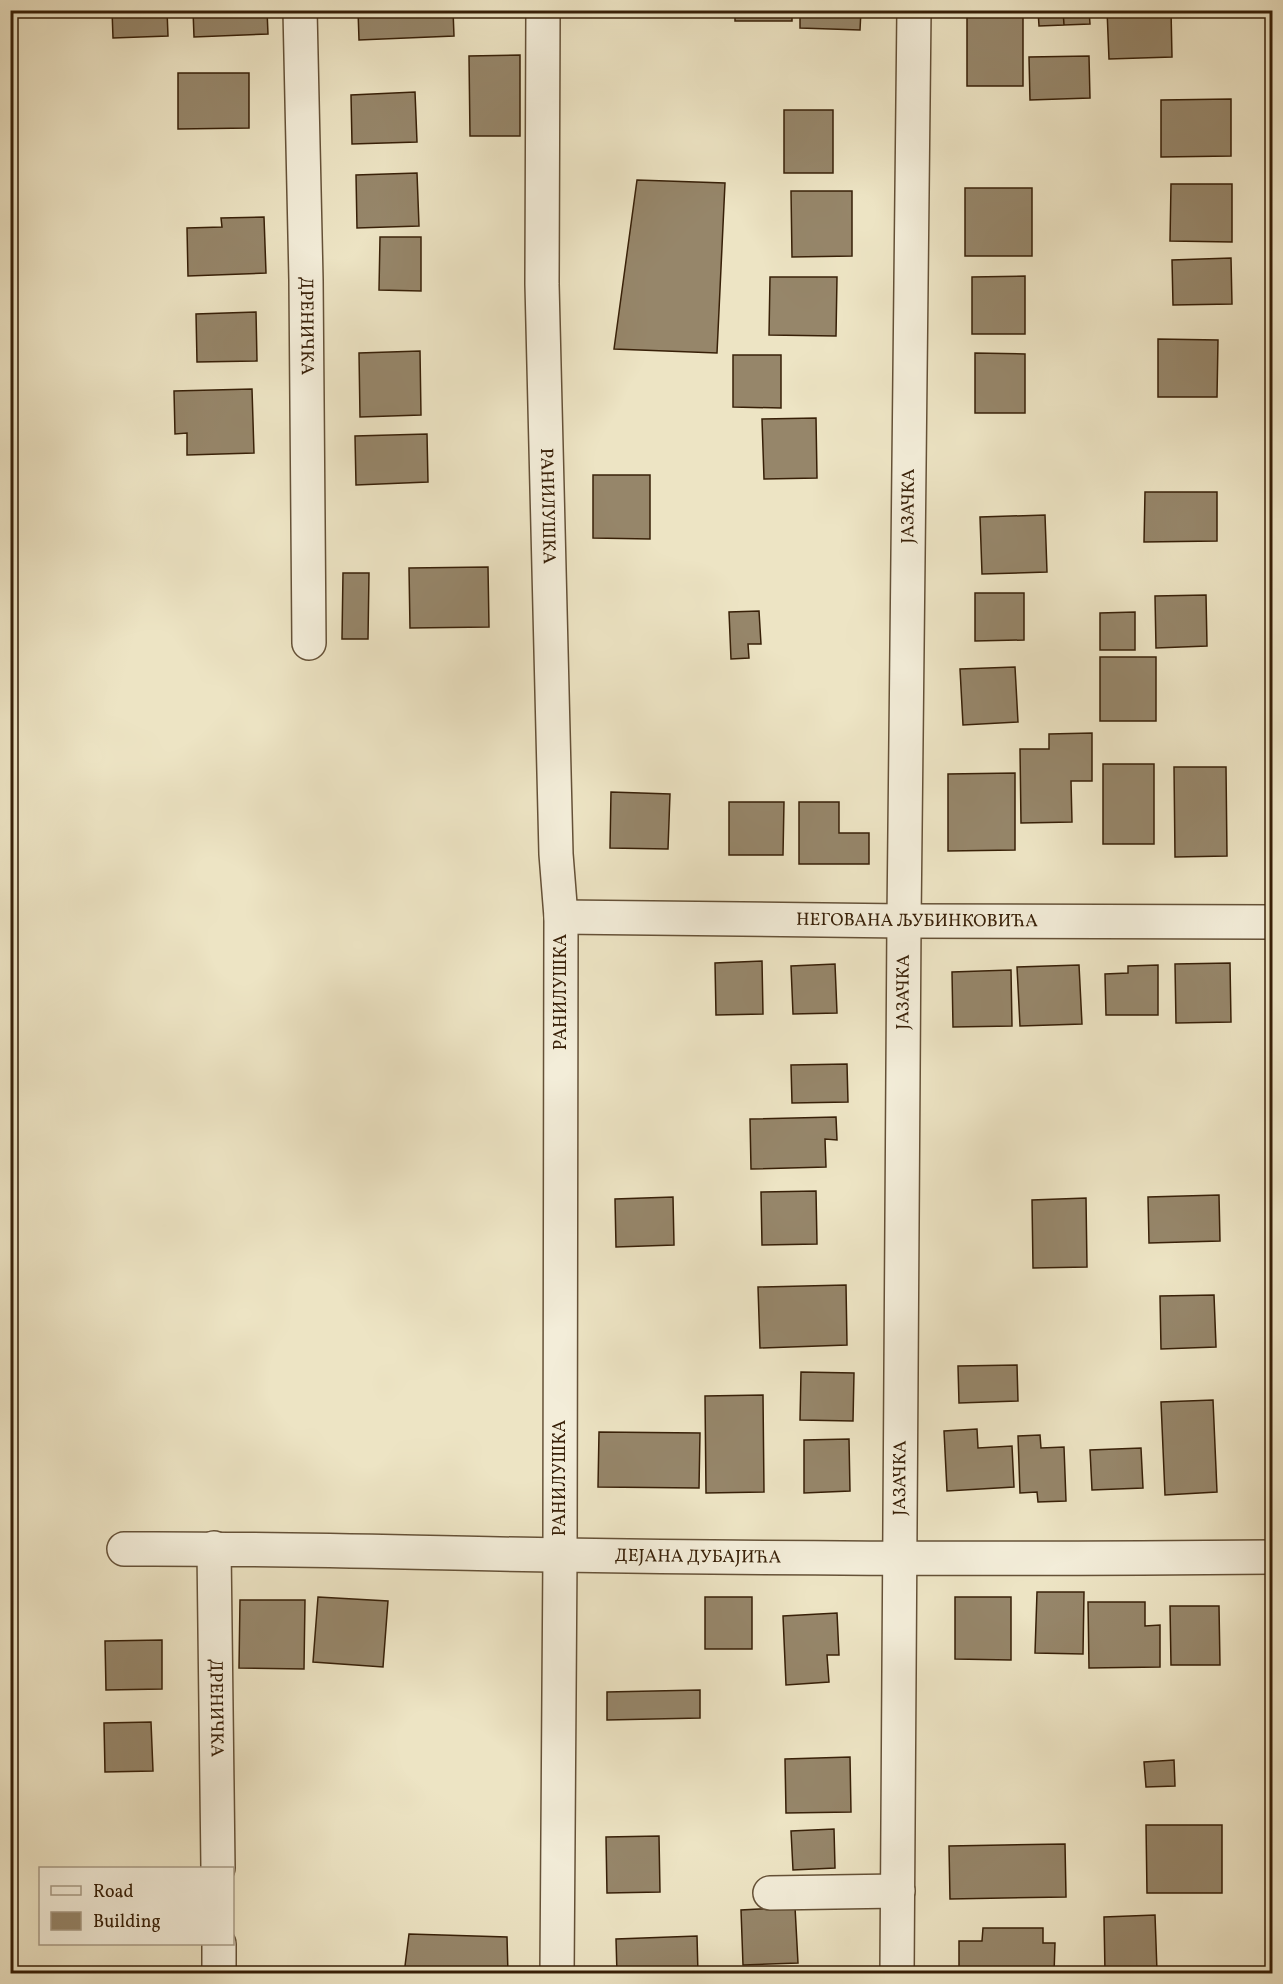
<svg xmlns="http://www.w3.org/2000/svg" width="1283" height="1984" font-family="Vollkorn,serif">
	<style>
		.building { fill: #96866a; stroke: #382008; stroke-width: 1.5 }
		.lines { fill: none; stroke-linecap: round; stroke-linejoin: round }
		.minor-casing { stroke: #655137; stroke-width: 36 }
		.path { stroke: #382008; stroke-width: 4; stroke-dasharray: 1.5 3; stroke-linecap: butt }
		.minor { stroke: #f3edd9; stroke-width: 33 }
		.labels { text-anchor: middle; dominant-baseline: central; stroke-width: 6; stroke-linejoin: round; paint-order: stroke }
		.street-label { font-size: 18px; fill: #382008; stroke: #f3edd9 }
	</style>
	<rect width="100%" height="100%" fill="#ede4c4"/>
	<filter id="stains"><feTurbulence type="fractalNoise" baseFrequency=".00333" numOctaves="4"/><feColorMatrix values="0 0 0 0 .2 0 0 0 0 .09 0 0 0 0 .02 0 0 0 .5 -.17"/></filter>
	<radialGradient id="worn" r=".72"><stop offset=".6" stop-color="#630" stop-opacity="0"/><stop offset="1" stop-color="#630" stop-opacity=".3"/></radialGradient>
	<path class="building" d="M112 10H167L168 36 113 38Z
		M193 10H267L268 34 194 37Z
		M358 10H453L454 36 359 40Z
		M735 10H792V21H735Z
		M800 10H861L860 30 800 28Z
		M967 10H1023V86H967Z
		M1038 10H1063L1064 25 1039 26Z
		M1063 10H1089L1090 24 1064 25Z
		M1107 10H1171L1172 57 1109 59Z
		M520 55V136H470L469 56Z
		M1089 56 1090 98 1030 100 1029 57Z
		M178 73H249V128L178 129Z
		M415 92 417 142 352 144 351 95Z
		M1231 99V156L1161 157V100Z
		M784 110H833V173H784Z
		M417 173 419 226 357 228 356 175Z
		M637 180 725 183 717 353 614 349Z
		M1171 184H1232V242L1170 241Z
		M965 188H1032V256H965Z
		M791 191H852V256L792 257Z
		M264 217 266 273 188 276 187 228 222 227 221 218Z
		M380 237H421V291L379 290Z
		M1231 258 1232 304 1173 305 1172 260Z
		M1025 276V334H972V277Z
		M770 277H837L836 336 769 335Z
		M256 312 257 361 197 362 196 314Z
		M1158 339 1218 340 1217 397H1158Z
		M420 351 421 415 360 417 359 353Z
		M975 353 1025 354V413H975Z
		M733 355H781V408L733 407Z
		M252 389 254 453 187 455V433L175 434 174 391Z
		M816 418 817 478 764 479 762 419Z
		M427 434 428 482 356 485 355 436Z
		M593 475H650V539L593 538Z
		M1145 492H1217V541L1144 542Z
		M1045 515 1047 572 982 574 980 517Z
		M488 567 489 627 410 628 409 568Z
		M343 573H369L368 639H342Z
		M975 593H1024V640L975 641Z
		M1206 595 1207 646 1156 648 1155 596Z
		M759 611 761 644H748L749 658 731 659 729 612Z
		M1135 612V650H1100V613Z
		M1100 657H1156V721H1100Z
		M1015 667 1018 722 963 725 960 669Z
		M1092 733V781H1071L1072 822 1021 823 1020 749H1049V734Z
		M1103 764H1154V844H1103Z
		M1174 767H1226L1227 856 1175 857Z
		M1015 773V850L948 851V774Z
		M611 792 670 794 668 849 610 848Z
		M729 802H784L783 855H729Z
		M799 802H839V833H869V864H799Z
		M762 961 763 1014 716 1015 715 963Z
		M1230 963 1231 1022 1176 1023 1175 964Z
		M835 964 837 1013 793 1014 791 966Z
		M1079 965 1082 1024 1020 1026 1017 967Z
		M1158 965V1015H1106L1105 974 1128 973V966Z
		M1011 970 1012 1026 953 1027 952 972Z
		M847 1064 848 1102 792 1103 791 1065Z
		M836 1117 837 1140 825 1139 826 1167 751 1169 750 1119Z
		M816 1191 817 1244 762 1245 761 1192Z
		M1219 1195 1220 1241 1149 1243 1148 1197Z
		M673 1197 674 1245 616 1247 615 1199Z
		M1086 1198 1087 1267 1033 1268 1032 1200Z
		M846 1285 847 1345 760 1348 758 1287Z
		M1214 1295 1216 1347 1161 1349 1160 1296Z
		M1017 1365 1018 1401 959 1403 958 1366Z
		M801 1372 854 1373 853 1421 800 1420Z
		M763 1395 764 1492 706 1493 705 1396Z
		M1213 1400 1217 1492 1165 1495 1161 1402Z
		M977 1429 978 1448 1012 1446 1014 1487 947 1491 944 1431Z
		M599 1432 700 1433 699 1488 598 1487Z
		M1040 1435 1041 1448 1064 1447 1066 1501 1038 1502 1037 1492 1020 1493 1018 1436Z
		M849 1439 850 1491 804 1493V1440Z
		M1141 1448 1143 1488 1092 1490 1090 1450Z
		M1037 1592H1084L1083 1654 1035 1653Z
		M318 1597 388 1601 383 1667 313 1662Z
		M705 1597H752V1649H705Z
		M955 1597H1011V1660L955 1659Z
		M240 1600H305L304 1669 239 1668Z
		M1088 1602H1145V1626L1160 1625V1667L1089 1668Z
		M1170 1606H1219L1220 1665H1171Z
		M837 1613 839 1655H827L829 1682 786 1685 783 1616Z
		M162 1640V1689L106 1690 105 1641Z
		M700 1690V1718L607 1720V1692Z
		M151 1722 153 1771 105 1772 104 1723Z
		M850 1757 851 1812 786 1813 785 1759Z
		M1174 1760 1175 1786 1146 1787 1144 1762Z
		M1146 1825H1222V1893H1147Z
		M834 1829 835 1868 793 1870 791 1831Z
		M659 1836 660 1892 607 1893 606 1837Z
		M1065 1844 1066 1897 950 1899 949 1846Z
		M795 1907 798 1963 743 1965 741 1910Z
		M1155 1915 1157 1971 1105 1973 1104 1917Z
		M983 1928H1043V1943H1055L1054 1974H959V1941H982Z
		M409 1934 507 1937 508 1974H404Z
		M697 1936 698 1974H617L616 1939Z"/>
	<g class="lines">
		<defs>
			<g id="minor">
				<path id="s1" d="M300 10 306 280 309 643"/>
				<path id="s2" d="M543 10 542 284 556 854 561 917 560 1555 557 1974"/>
				<path id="s3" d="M561 917 904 921 1272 922"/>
				<path id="s4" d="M214 1548 218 1868"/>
				<path id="s5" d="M124 1549C270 1548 416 1553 562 1555 799 1559 1036 1559 1272 1557"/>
				<path d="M770 1893 898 1891"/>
				<path d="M219 1944V1974"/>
				<path id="s6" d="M897 1974 904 921 914 10"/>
			</g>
		</defs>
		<use href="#minor" class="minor-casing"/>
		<path class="path" d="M10 19 19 10"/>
		<use href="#minor" class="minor"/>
	</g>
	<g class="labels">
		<g class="street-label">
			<text stroke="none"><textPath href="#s1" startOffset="316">ДРЕНИЧКА</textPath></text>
			<text stroke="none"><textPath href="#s2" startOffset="496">РАНИЛУШКА</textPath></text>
			<text stroke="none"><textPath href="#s6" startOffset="1468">ЈАЗАЧКА</textPath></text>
			<text stroke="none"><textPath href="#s3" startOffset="356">НЕГОВАНА ЉУБИНКОВИЋА</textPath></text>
			<text transform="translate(561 992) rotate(-90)">РАНИЛУШКА</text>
			<text stroke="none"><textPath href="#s6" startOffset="982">ЈАЗАЧКА</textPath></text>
			<text transform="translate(560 1478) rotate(-90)">РАНИЛУШКА</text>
			<text stroke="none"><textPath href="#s6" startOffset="496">ЈАЗАЧКА</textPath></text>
			<text stroke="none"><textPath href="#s5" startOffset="574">ДЕЈАНА ДУБАЈИЋА</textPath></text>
			<text stroke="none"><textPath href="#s4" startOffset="160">ДРЕНИЧКА</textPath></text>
		</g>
	</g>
	<rect width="1283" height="1984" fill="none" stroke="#ede4c4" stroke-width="36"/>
	<rect x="12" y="12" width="1259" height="1960" fill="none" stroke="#382008" stroke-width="3"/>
	<rect x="18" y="18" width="1247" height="1948" fill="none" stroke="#382008" stroke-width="1.5"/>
	<rect x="39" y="1867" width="195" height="78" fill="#f3edd9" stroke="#a89b85" stroke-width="1.5"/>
	<rect x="51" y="1886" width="30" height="9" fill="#f3edd9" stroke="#a89b85" stroke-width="1.5"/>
	<text x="93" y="1897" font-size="18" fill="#382008">Road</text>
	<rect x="51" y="1912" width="30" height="18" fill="#96866a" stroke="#a89b85" stroke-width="1.5"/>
	<text x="93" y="1927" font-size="18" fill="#382008">Building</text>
	<rect width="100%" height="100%" filter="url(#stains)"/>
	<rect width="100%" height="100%" fill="url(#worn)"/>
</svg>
